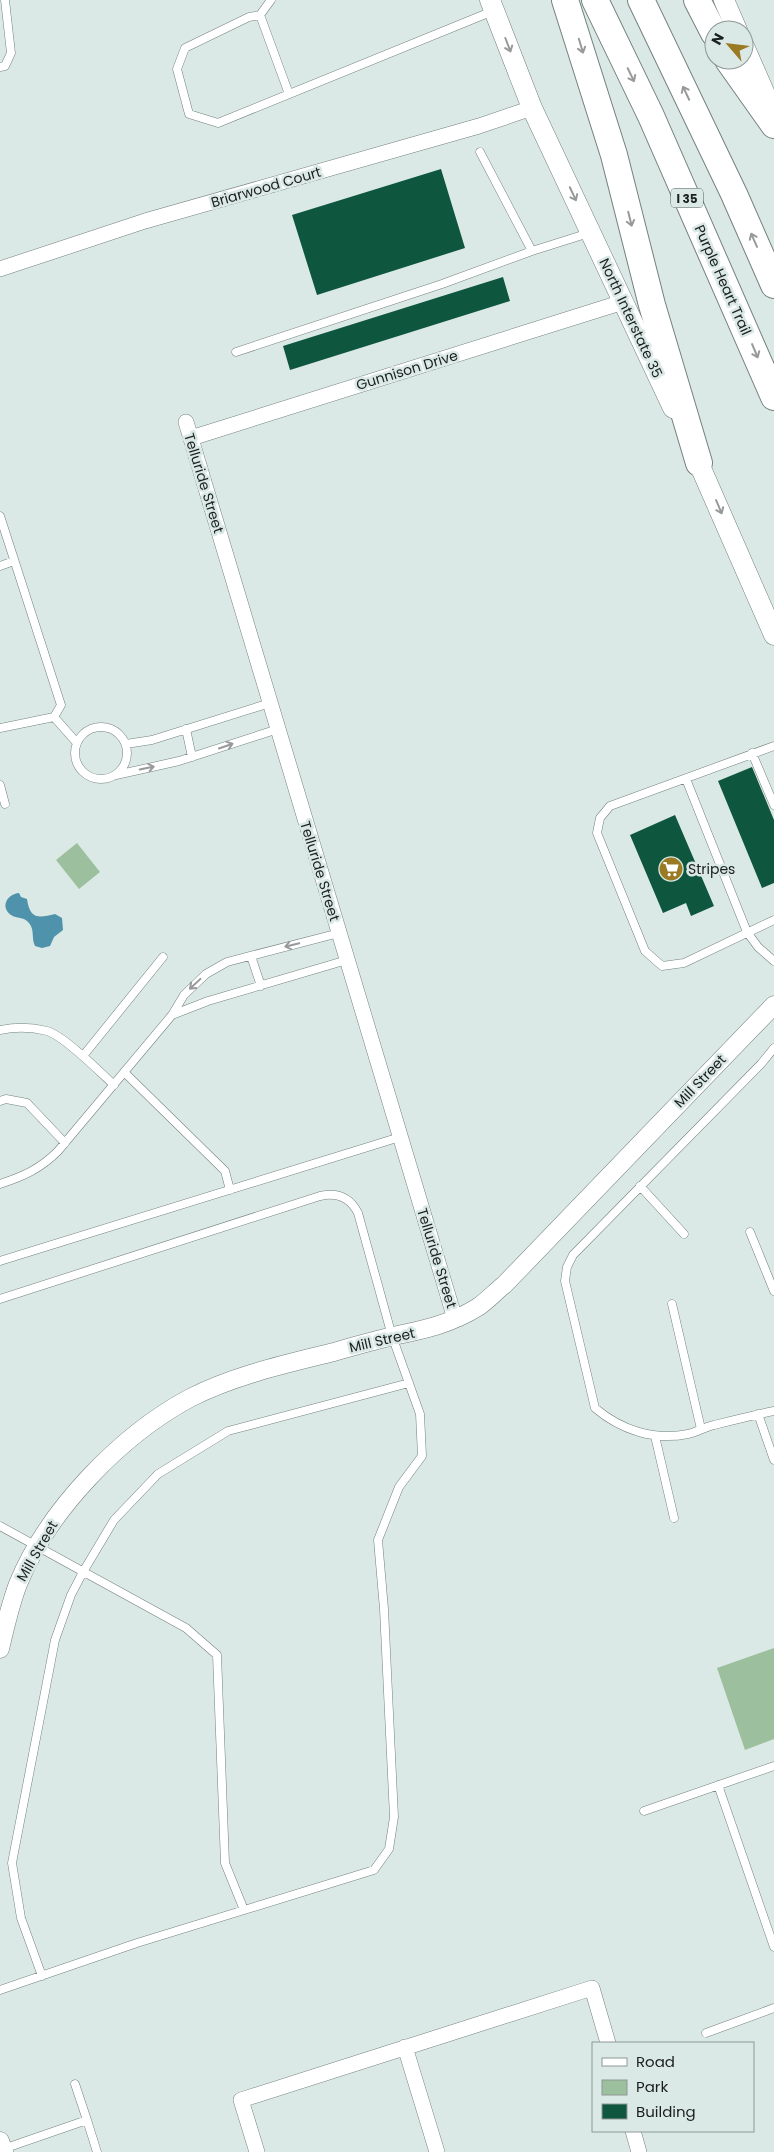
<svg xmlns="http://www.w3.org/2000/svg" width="774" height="2152" font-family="Poppins,sans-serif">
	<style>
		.green { fill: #9cbf9d }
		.water { fill: #4e93ab }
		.building { fill: #0e563e }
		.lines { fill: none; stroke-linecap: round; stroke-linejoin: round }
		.service-casing { stroke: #74817f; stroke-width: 9 }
		.minor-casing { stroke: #74817f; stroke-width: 16 }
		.tertiary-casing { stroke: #74817f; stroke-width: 19 }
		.secondary-casing { stroke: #74817f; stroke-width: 21 }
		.motorway-casing { stroke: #74817f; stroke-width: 28 }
		.service { stroke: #fff; stroke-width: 8 }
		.minor { stroke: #fff; stroke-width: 15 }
		.tertiary { stroke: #fff; stroke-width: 18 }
		.secondary { stroke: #fff; stroke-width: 20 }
		.motorway { stroke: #fff; stroke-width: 26 }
		.oneway { stroke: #989a9a }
		.labels { text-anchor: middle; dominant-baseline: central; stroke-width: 5; stroke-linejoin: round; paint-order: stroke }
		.shield { fill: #dbe9e6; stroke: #545c5b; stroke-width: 1 }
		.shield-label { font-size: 12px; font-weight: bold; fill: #1a1f1f }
		.street-label { font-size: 14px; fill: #1a1f1f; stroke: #dbe9e6 }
		.poi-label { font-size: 14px; fill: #1a1f1f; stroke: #dbe9e6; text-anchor: start }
	</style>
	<rect width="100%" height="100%" fill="#dbe9e6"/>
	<path class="green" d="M77 843 100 872 79 889 56 860Z
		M774 1648V1739L745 1750 717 1668Z"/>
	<path class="water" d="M19 893 21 897 27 899C30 920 39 918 55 914L62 918 63 930 54 937 50 946 42 948 35 946C31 938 35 930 29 923 23 916 17 919 11 915 0 907 7 894 19 893Z"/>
	<path class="building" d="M441 169 465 248 317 295 292 215Z
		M503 277 510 301 290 370 283 346Z
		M752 767 774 820V883L762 888 718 781Z
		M675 815 714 906 691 916 686 903 663 913 630 835Z"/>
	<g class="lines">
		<defs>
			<path id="service" d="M260 15 271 0
				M0 67 5 66 11 53 5 0
				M289 94 260 15 249 17 185 48 177 69 189 114 218 123 493 11
				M480 152 532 251
				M236 352 442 284 532 251 589 233
				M0 516 61 705 54 717 0 728
				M0 566 14 561
				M54 717 77 743
				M75 753a26 26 0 1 1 52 0a26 26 0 1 1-52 0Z
				M186 729 192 757
				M126 744 152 740 270 703
				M774 746 610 806 600 818 597 833 645 951 662 966 684 963 774 920
				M752 753 774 805
				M116 775 179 761 278 729
				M686 779 747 932 758 947 774 961
				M0 785 5 804
				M251 956 261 986
				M172 1015 208 1001 347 960
				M0 1030C15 1027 31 1027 47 1031 63 1035 100 1072 114 1085
				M774 1048 761 1064 573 1255 567 1267 565 1281 595 1408C621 1430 654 1441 688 1434 697 1432 705 1427 714 1425 734 1420 754 1415 774 1411
				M83 1056 163 957
				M124 1072 225 1171 230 1190
				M0 1101 6 1099 27 1103 65 1143
				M0 1184C24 1176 40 1169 58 1151L172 1015 184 995 206 974 227 962 339 933
				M640 1186 684 1234
				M750 1232 774 1291
				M0 1261 400 1137
				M0 1299 320 1196C337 1192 350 1197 358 1213L392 1336 420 1414 422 1456 399 1487 378 1540 384 1609 394 1817 389 1849 374 1870 137 1943 0 1990
				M672 1304 701 1429
				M758 1414 774 1460
				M655 1436 674 1518
				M0 1526 186 1628 217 1655 225 1863 244 1910
				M718 1785 774 1947
				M644 1811 774 1766
				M42 1976 21 1918 12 1863 55 1640 71 1595 83 1572 114 1520 158 1474 228 1431 409 1383
				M706 2033 774 2008
				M87 2120 97 2152
				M3 2149 87 2120 75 2084"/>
			<path id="minor" d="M0 269 145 221 479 126 532 108
				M186 422 455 1319
				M191 438 623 302
				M405 2047 437 2152
				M633 2131 639 2152
				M257 2152 241 2100 592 1988 608 2043"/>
			<path id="tertiary" d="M0 1649C5 1627 10 1605 18 1584 48 1510 121 1435 190 1398 235 1375 286 1364 334 1352 354 1346 373 1341 393 1336 423 1330 451 1324 478 1307 487 1301 495 1292 504 1285L774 1005
				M0 2141 4 2152"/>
			<path id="secondary" d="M490 0 532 108 673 408
				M724 0 737 30
				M744 46 771 108
				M693 450 774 635"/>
			<path id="motorway" d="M565 0 614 155 652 305 699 463
				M595 0 651 116 774 397
				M641 0 734 194 774 285
				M697 0 714 33
				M728 60 774 125"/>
		</defs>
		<use href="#service" class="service-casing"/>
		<use href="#minor" class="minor-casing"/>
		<use href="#tertiary" class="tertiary-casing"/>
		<use href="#secondary" class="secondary-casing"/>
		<use href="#motorway" class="motorway-casing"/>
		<use href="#service" class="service"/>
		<use href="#minor" class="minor"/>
		<use href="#tertiary" class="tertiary"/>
		<use href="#secondary" class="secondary"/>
		<use href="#motorway" class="motorway"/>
	</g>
	<defs><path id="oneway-shaft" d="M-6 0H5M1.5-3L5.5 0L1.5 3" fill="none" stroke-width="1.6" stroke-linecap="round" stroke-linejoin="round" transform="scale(1.25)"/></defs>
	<g class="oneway">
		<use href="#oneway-shaft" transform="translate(508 45) rotate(69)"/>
		<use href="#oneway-shaft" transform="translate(581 46) rotate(73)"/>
		<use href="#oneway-shaft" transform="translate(631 75) rotate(64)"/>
		<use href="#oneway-shaft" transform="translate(686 93) rotate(-115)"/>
		<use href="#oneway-shaft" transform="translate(573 194) rotate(65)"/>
		<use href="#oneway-shaft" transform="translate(630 219) rotate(76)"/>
		<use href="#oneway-shaft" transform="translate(754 240) rotate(-114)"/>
		<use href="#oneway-shaft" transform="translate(755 351) rotate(67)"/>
		<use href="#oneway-shaft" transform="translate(719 507) rotate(67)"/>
		<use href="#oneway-shaft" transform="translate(226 746) rotate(-19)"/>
		<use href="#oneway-shaft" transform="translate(147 768) rotate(-12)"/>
		<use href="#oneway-shaft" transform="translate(292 945) rotate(166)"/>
		<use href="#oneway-shaft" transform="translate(195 984) rotate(137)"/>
	</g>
	<defs>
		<symbol id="supermarket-disc" viewBox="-11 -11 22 22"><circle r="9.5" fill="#9a7b24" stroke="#dbe9e6"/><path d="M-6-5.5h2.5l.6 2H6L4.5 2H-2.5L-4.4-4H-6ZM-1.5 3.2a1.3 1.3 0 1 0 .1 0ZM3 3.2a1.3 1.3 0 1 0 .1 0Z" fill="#fff"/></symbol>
	</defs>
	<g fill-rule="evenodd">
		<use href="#supermarket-disc" x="657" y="855" width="28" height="28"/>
	</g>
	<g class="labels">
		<rect class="shield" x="671" y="188.5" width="32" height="19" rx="4"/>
		<g class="shield-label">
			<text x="687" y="198">I 35</text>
		</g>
		<g class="street-label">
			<text transform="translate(266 187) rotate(-16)">Briarwood Court</text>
			<text transform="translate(723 280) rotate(66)">Purple Heart Trail</text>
			<text transform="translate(631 318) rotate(65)">North Interstate 35</text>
			<text transform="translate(407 370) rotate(-17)">Gunnison Drive</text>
			<text transform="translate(204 483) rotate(73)">Telluride Street</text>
			<text transform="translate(320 871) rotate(73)">Telluride Street</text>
			<text transform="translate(700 1081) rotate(-46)">Mill Street</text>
			<text transform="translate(437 1258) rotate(73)">Telluride Street</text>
			<text transform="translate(382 1340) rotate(-13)">Mill Street</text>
			<text transform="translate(37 1551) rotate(-60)">Mill Street</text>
		</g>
		<g class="poi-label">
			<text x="688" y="869">Stripes</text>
		</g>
	</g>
	<rect x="592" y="2042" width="162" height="90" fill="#dbe9e6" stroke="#8e9896"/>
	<rect x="602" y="2058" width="25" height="8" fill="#ffffff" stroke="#8e9896"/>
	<text x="636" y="2067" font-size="15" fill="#1a1f1f">Road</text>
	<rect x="602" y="2080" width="25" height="15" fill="#9cbf9d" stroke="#8e9896"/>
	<text x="636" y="2092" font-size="15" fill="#1a1f1f">Park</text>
	<rect x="602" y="2104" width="25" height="15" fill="#0e563e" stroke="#8e9896"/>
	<text x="636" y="2117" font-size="15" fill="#1a1f1f">Building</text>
	<g transform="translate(729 45) rotate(298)"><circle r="24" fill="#dbe9e6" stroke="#8e9896"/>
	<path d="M0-4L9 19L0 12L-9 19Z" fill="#9a7b24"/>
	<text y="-8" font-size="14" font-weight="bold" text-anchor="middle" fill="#1a1f1f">N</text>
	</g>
</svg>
